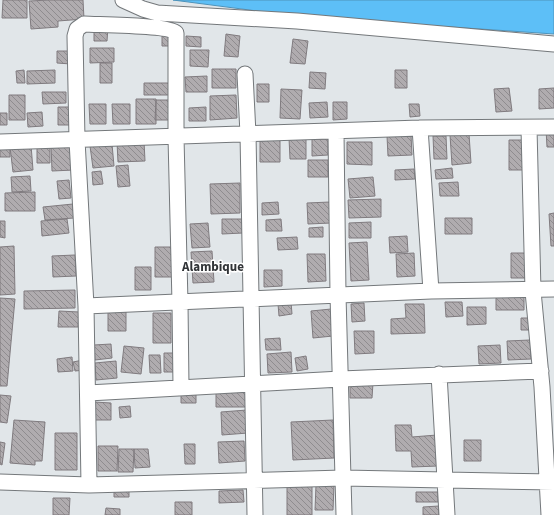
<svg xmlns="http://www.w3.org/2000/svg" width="554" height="515" font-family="'Source Sans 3',sans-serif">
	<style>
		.water { fill: #5dbff7; stroke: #4e93ba }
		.building { fill: url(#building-back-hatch); stroke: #807b7f }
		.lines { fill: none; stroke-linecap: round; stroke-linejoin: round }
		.minor-casing { stroke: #74787b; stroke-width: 17 }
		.minor { stroke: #fff; stroke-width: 15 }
		.labels { text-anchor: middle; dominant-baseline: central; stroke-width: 3; stroke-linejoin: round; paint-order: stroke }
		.quarter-label { font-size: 13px; font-weight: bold; fill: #313437; stroke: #fff }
	</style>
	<defs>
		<pattern id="building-back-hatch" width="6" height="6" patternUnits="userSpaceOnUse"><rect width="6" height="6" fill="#b0acaf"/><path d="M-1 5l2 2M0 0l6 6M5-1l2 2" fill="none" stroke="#8f8c8f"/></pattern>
	</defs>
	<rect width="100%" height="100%" fill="#e1e6e9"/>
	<path class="water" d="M173 0H554V34L303 17Z"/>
	<path class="building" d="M3 0H27V18H2Z
		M50 0H83L84 19 58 21V27L31 29 29 1Z
		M94 27H108L107 41H94Z
		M162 32H173V46H162Z
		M226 34 240 36 238 57 224 56Z
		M186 36 201 37V47L186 46Z
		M293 39 308 41 305 64 290 63Z
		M90 48H114V62L90 63Z
		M190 50H209L208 67 190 66Z
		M57 51H71V64L57 63Z
		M100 63H112V83H100Z
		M212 69H236V88H212Z
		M24 70 25 83H17L16 71Z
		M55 70V83L27 84V71Z
		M395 70H407V88H395Z
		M310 72 326 73 325 89 309 88Z
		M207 76V92H186L185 77Z
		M144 83H169V95H144Z
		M257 84H269V102H257Z
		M509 88 512 111 496 112 494 89Z
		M554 88V108L539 109V89Z
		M281 89 302 90 300 119 280 118Z
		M42 92H66V103L43 104Z
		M9 95H25V120H9Z
		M236 95 237 118 210 120V96Z
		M136 99H156V124H136Z
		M156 100H169V120H155Z
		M327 102 328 117 310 118 309 103Z
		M333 102H347V119L333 120Z
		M89 104H106V124H90Z
		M112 104H130V124H113Z
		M409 104H419L420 116 410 117Z
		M58 107H72V125H58Z
		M206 107V121H189V108Z
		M42 112 43 126 28 127 27 113Z
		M0 113H7V125H0Z
		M554 128V147H547L546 129Z
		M469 134 471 163 452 165 450 135Z
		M411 135 412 155 388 156 387 136Z
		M433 136H446L447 159H434Z
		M306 137V159H290L289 138Z
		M312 139H328V155L312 156Z
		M280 140V162H260V141Z
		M509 140H526L527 170H509Z
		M144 141 145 161 118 162 117 142Z
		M347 142H372V165L347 164Z
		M72 144 74 170 52 171 51 145Z
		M112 144 114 166 93 168 90 146Z
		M0 145H10V157H0Z
		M31 145 33 170 13 172 10 147Z
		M37 145H50V163H37Z
		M308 160H328V177H308Z
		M128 165 130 186 118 187 116 166Z
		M452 168 453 178 436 179 435 170Z
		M414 169 415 179 395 180V170Z
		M101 171 103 184 93 185 92 172Z
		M30 176 31 191 12 192 11 177Z
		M373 177 375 196 350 198 348 179Z
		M69 180 71 198 59 199 57 181Z
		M458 182 459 196H440L439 183Z
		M240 183V213L211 214 210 184Z
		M35 192V211H5V193Z
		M381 199V217L349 218 348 200Z
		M278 202 279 214 262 215V203Z
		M330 202 331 223 308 224 307 203Z
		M73 204 74 218 45 220 43 207Z
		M554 213V246H551L549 214Z
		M445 218H472V234H445Z
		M67 219 69 233 42 236 41 221Z
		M222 219H242L243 233 222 234Z
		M281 219 282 231H266V220Z
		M0 221H5V238L0 237Z
		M371 222V238H349V223Z
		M208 223 210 247 192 248 190 224Z
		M323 227V237H309V228Z
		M407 236 408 252 390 253 389 237Z
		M297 237 298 249 278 250 277 238Z
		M367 242 369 280 351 281 349 243Z
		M14 246 15 294 0 295V247Z
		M155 247H172L173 277H155Z
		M212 251 214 282 193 283 191 252Z
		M414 253 415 276 397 277 396 254Z
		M511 253H527V278H511Z
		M307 254H325L326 281 308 282Z
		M75 255 76 276 53 277 52 256Z
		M135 267H151V290H135Z
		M264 270H282V286L264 287Z
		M75 290V308L24 309V291Z
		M496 297H524V310H496Z
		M0 298 15 299 7 386H0Z
		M291 302 292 314 279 316 278 304Z
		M445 302H462L463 316 446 317Z
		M364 303 365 321 352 322 351 304Z
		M405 304H424L425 333 391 334V319L406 318Z
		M467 307H486V324L467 325Z
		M108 308H126V331H108Z
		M331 309 333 336 313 338 311 311Z
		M59 311 79 312 78 327H58Z
		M153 313H171V343H153Z
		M521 318H529V330H521Z
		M354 331H374V353L355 354Z
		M280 338 281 350H266L265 339Z
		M530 340 531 359 508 360 507 341Z
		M111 344 112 358 95 360 94 345Z
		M500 345 501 363 479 364 478 346Z
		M124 346 144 348 141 374 121 372Z
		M291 352 292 372 268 373 267 354Z
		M164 353H179L178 372H164Z
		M149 355H160L161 373H150Z
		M306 356 308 369 297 371 295 358Z
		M72 357 73 371 58 372 57 359Z
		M83 360 85 370 75 371 73 362Z
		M116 361 117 378 96 380 95 363Z
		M350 383H373L372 398H350Z
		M216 389H247V407H216Z
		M181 390H196V403H181Z
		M0 395 11 396 7 423 0 422Z
		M94 402 111 403V420H94Z
		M130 406 131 417 120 418 119 407Z
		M247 410 248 433 222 435 221 412Z
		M14 420 45 422 42 461H35V465L10 463Z
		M333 420 334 458 293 460 291 422Z
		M395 425H411L412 437 437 435 438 466 412 467 411 451H396Z
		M55 433H77V470H55Z
		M464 440H481V461H464Z
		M244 441 245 461 219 463 218 442Z
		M0 442 5 443 2 465 0 464Z
		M184 444H195V464H185Z
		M98 446H118L117 471H98Z
		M119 449H134L133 472H118Z
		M134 449H148L150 467 135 468Z
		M287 485H312V515H287Z
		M316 485H334L333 510H315Z
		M129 486V497H114V487Z
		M243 490 244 502 219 503V491Z
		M416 492H438V502H416Z
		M53 498H70L69 515H53Z
		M175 502H192V515H175Z
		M439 506V515H423V507Z
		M106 508 120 509V515H105Z"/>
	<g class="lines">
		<defs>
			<path id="minor" d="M123 0 143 9 157 13 297 21 554 44
				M245 74 248 134 255 515
				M420 128 431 291
				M529 128 533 291 542 387 549 515
				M336 132 338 295 344 515
				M0 142 420 128 554 127
				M86 306 431 291 554 289
				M439 374 447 515
				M88 393 341 379 541 371
				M0 482 89 485 343 478 554 482
				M89 485 86 306 77 140 75 36 77 29 84 24C99 25 169 25 176 33V137L180 303 181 388"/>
		</defs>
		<use href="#minor" class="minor-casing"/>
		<use href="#minor" class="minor"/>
	</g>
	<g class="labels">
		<g class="quarter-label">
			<text x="213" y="267">Alambique</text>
		</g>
	</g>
</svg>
